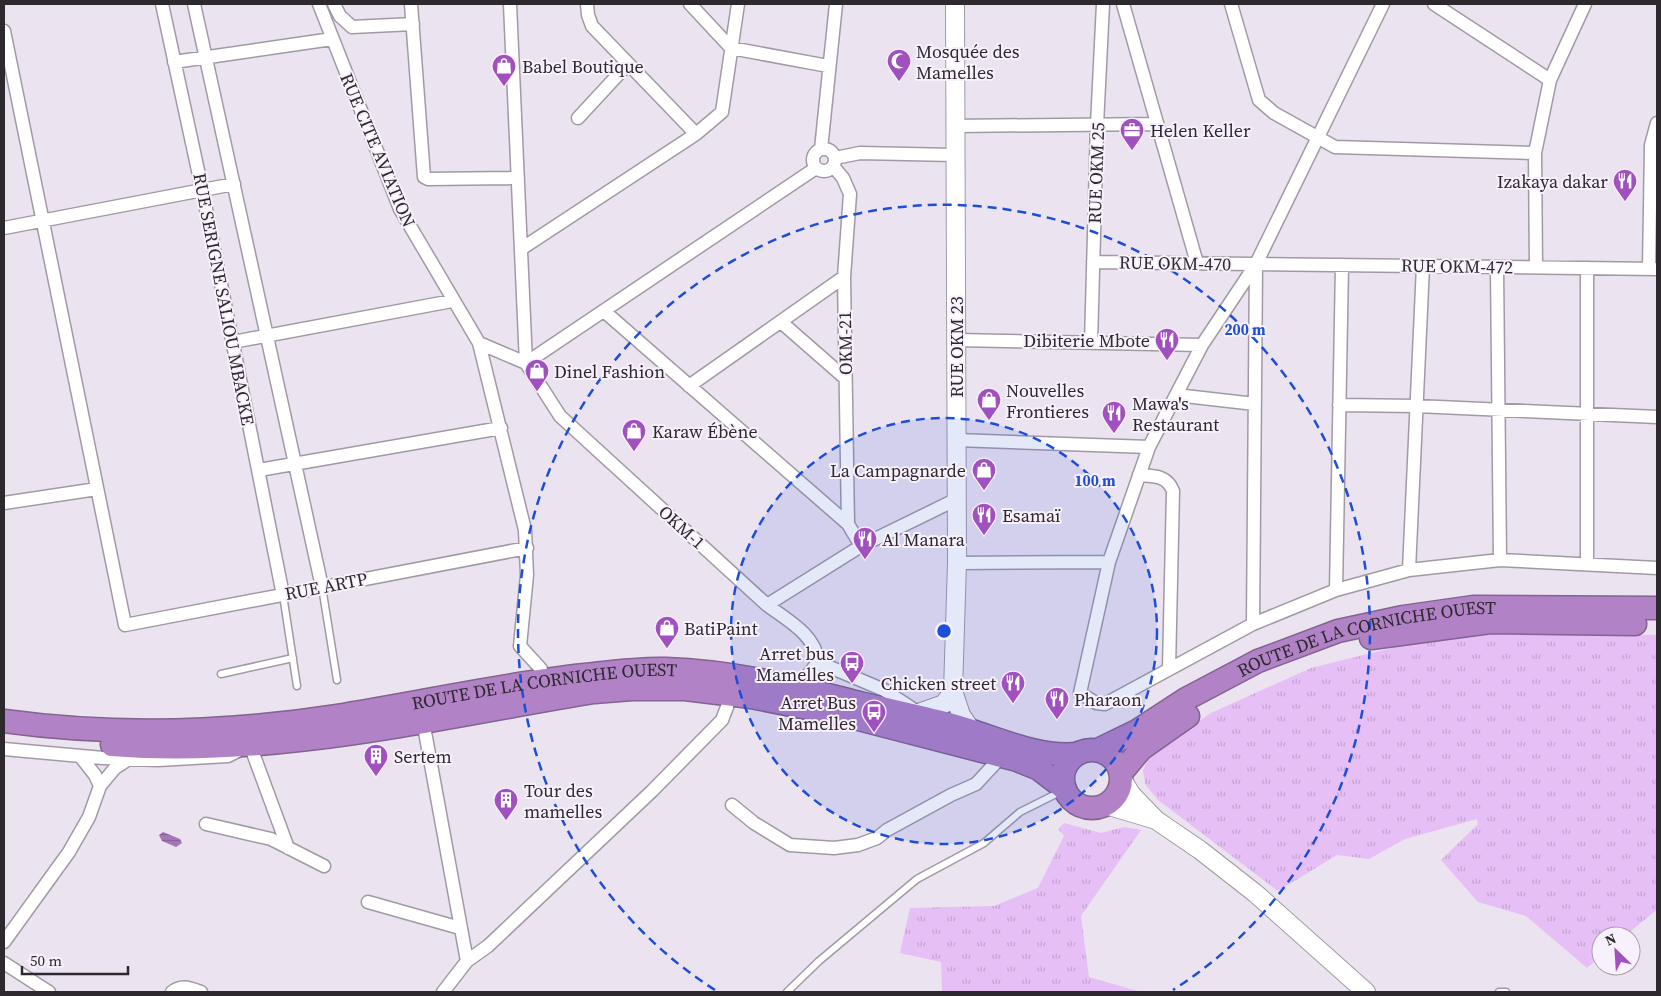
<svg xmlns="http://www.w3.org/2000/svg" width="1661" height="996" font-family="'Source Serif 4',serif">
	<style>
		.grass { fill: url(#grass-tufts) }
		.water { fill: url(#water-rules) }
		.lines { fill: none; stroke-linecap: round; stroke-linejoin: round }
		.lane-casing { stroke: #a19aa5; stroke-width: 9 }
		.street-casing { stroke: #a19aa5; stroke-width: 15 }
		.secondary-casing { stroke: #a19aa5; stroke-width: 20 }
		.highway-casing { stroke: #836390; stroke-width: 25 }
		.lane { stroke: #fff; stroke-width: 6 }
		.street { stroke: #fff; stroke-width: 12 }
		.secondary { stroke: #fff; stroke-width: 18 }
		.highway { stroke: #b182c5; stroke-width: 22 }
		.ring { fill: none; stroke: #1d4ed8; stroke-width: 2.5; stroke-dasharray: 9 6 }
		.labels { text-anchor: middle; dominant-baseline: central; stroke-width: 4; stroke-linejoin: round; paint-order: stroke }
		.poi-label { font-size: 18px; fill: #2d292e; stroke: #f8f0fc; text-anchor: start }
		.street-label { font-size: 18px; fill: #2d292e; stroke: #f8f0fc }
		.centre { fill: #1d4ed8; stroke: #f8f0fc; stroke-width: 2.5 }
		.ring-label { font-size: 15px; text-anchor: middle; font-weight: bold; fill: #1d4ed8; stroke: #f8f0fc; stroke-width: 4; stroke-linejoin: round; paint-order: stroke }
	</style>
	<defs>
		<pattern id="grass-tufts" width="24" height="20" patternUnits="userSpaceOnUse" patternTransform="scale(1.25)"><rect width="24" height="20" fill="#e5bff5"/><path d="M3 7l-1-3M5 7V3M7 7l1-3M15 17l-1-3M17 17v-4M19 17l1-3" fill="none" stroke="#c5a4d2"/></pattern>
		<pattern id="water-rules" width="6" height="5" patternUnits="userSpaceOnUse" patternTransform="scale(1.25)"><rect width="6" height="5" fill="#a676bb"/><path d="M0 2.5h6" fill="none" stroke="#886198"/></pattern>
	</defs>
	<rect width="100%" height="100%" fill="#ebe3ef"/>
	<path class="grass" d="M1500 633 1657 635V912L1655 911 1625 936H1601V956L1587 968 1526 916 1478 902 1441 860 1478 824 1477 819 1405 839 1369 859 1337 855 1278 891 1158 800 1145 784 1143 770 1151 753 1211 713 1311 668 1408 644Z
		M1064 823 1101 833 1124 827 1141 830 1081 916 1089 977 1141 992H942L941 962 900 953 910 908 994 906 1038 888 1064 836 1058 829Z"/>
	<path class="water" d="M163 832 180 839 182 843 176 847 162 841 159 835Z"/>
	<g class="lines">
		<defs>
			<path id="lane" d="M322 587 337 680
				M283 595 297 686
				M221 674 293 658
				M787 992 819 961 917 879 984 843 1020 812 1060 792
				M1499 992H1506"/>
			<path id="street" d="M162 4 202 189 283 595
				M194 4 322 587
				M319 4 400 209 479 343 525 530 527 575 520 646 541 669 540 680
				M334 4 340 16 352 27 413 24
				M411 4 424 177 428 179 518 178
				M510 4 526 363 560 416 767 605C787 620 816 635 818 662L798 688
				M587 4 588 15 592 26 696 134
				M690 4 731 48 828 66
				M1123 4 1197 263
				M1231 4 1259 100 1274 113 1335 147 1535 153
				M1383 4 1256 264 1202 345 1149 447 1109 562 1080 693 1096 703 1105 704 1253 624 1336 590 1409 570 1500 560 1657 568
				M1434 4 1550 80
				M4 31 125 625 527 548
				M174 62 332 39
				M578 118 628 64
				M954 126 1157 124
				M813 160a11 11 0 1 1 22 0a11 11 0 1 1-22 0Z
				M821 149 836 4
				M835 158 860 153 954 155
				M833 166 843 178 850 194 844 277 848 524
				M4 228 234 184
				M521 249 696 134 722 112 738 4
				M1093 262 1657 269
				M1497 267 1500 560
				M1536 267 1535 153 1550 80 1585 4
				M1587 268V564
				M1649 269 1651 145 1657 123
				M605 312 848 524 861 546
				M781 322 845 378
				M956 340 1202 345
				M233 342 452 301
				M479 343 526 363
				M1091 343 1097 125 1103 4
				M526 363 816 168
				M689 386 844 277
				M1176 395 1255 404
				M1339 405 1417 406 1657 417
				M956 440 1149 447
				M259 470 501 428
				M1139 475C1153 476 1167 475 1173 491L1169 669
				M4 503 97 489
				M957 563 1109 562
				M1409 570 1423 266
				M1336 590 1342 265
				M767 605 861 546 955 500
				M1253 624 1256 264
				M818 662 884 690 916 711
				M423 721 467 961
				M4 749 103 758 158 760 228 756 250 745 288 848
				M80 756 95 775 100 786
				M732 805 754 823 790 845 834 848 858 845 877 838 887 830 951 795 976 784 1001 757
				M206 824 271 839 324 866
				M368 902 460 928
				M4 942 69 852 89 817 100 786 115 768 129 759
				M4 963 49 992
				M172 992C182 984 190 988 201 992
				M443 992 467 961 488 946 652 791 722 720 727 707"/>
			<path id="secondary" d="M955 4 957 563 953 691 961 715 972 731
				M913 715 944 704 953 691
				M1122 779 1131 794 1156 820 1200 850 1255 893 1366 992
				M1106 805 1153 819"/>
			<g id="highway">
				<path d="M1371 638 1490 622 1635 624"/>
				<path id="s1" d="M4 721C114 736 226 733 336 716 419 703 501 684 585 675 612 672 639 668 666 669 732 671 797 687 860 703 892 711 924 717 956 726 996 737 1035 758 1077 754"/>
				<path d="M112 745C275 758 434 718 594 692L632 689H685L751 697 843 715 1017 760 1039 769 1065 789"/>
				<circle cx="1092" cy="779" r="29"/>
				<path id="s2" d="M1098 750 1137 731 1186 699 1258 661 1338 631 1403 617 1473 607 1657 608"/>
				<path d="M1121 773 1141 749 1188 716"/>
			</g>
		</defs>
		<use href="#lane" class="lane-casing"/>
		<use href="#street" class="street-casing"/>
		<use href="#secondary" class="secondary-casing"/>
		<use href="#highway" class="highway-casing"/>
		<use href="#lane" class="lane"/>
		<use href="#street" class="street"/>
		<use href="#secondary" class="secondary"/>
		<use href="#highway" class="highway"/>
	</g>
	<circle cx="944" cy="631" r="213" fill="#1d4ed8" fill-opacity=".12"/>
	<g class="ring">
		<circle cx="944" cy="631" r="213"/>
		<path d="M715 990A426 426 0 1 1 1173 990"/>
	</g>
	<defs>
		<symbol id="mosque-pin" viewBox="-11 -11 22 30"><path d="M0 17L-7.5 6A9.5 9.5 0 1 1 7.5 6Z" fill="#a150c0" stroke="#f8f0fc"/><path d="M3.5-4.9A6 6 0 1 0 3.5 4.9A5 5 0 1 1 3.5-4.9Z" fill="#fff"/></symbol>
		<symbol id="shop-pin" viewBox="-11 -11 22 30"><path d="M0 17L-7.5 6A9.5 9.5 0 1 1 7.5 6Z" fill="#a150c0" stroke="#f8f0fc"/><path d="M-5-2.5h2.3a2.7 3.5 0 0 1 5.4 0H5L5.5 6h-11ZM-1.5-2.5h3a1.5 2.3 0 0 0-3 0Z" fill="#fff"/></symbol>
		<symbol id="office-pin" viewBox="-11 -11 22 30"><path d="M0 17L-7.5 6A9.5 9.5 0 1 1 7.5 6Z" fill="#a150c0" stroke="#f8f0fc"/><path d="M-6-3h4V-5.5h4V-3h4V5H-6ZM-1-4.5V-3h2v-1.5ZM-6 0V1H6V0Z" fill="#fff"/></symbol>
		<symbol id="restaurant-pin" viewBox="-11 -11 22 30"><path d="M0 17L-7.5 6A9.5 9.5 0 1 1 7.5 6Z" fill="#a150c0" stroke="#f8f0fc"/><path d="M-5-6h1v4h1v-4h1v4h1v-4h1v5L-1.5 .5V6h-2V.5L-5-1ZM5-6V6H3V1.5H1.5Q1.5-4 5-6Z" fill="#fff"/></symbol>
		<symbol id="bus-pin" viewBox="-11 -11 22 30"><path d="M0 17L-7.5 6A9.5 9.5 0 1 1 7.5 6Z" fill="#a150c0" stroke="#f8f0fc"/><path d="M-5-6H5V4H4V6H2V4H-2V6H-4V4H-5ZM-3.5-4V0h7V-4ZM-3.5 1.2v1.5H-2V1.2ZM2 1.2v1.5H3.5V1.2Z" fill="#fff"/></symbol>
		<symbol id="building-pin" viewBox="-11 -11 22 30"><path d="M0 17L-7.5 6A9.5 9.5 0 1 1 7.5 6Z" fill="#a150c0" stroke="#f8f0fc"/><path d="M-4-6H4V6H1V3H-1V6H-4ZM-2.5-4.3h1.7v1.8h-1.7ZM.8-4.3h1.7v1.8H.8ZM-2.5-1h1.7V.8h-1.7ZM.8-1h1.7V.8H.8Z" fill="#fff"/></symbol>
	</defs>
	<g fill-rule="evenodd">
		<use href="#mosque-pin" x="885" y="47" width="28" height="38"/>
		<use href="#shop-pin" x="490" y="52" width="28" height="38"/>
		<use href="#office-pin" x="1118" y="116" width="28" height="38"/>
		<use href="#restaurant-pin" x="1611" y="167" width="28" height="38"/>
		<use href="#restaurant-pin" x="1153" y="326" width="28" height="38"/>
		<use href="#shop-pin" x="523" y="357" width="28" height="38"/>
		<use href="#shop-pin" x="975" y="386" width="28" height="38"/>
		<use href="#restaurant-pin" x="1100" y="399" width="28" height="38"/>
		<use href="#shop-pin" x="620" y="417" width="28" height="38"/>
		<use href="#shop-pin" x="970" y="456" width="28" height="38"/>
		<use href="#restaurant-pin" x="970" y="501" width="28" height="38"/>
		<use href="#restaurant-pin" x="851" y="525" width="28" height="38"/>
		<use href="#shop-pin" x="653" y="614" width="28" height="38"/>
		<use href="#bus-pin" x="838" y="649" width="28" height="38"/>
		<use href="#restaurant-pin" x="999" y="669" width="28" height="38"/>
		<use href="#restaurant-pin" x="1043" y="685" width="28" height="38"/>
		<use href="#bus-pin" x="860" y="698" width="28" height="38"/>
		<use href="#building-pin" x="362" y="742" width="28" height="38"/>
		<use href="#building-pin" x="492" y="786" width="28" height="38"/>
	</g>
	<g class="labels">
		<g class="poi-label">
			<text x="916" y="51">Mosquée des<tspan x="916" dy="21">Mamelles</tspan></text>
			<text x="522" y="66">Babel Boutique</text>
			<text x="1150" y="130">Helen Keller</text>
			<text x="1608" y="181" text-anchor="end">Izakaya dakar</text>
			<text x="1150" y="340" text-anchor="end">Dibiterie Mbote</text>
			<text x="554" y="371">Dinel Fashion</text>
			<text x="1006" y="390">Nouvelles<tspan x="1006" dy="21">Frontieres</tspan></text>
			<text x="1132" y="403">Mawa's<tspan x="1132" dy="21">Restaurant</tspan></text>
			<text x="652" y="431">Karaw Ébène</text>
			<text x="966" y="470" text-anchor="end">La Campagnarde</text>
			<text x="1002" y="515">Esamaï</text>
			<text x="882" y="539">Al Manara</text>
			<text x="684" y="628">BatiPaint</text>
			<text x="834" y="653" text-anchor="end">Arret bus<tspan x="834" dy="21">Mamelles</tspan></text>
			<text x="996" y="683" text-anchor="end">Chicken street</text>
			<text x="1074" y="699">Pharaon</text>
			<text x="856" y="702" text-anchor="end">Arret Bus<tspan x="856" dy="21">Mamelles</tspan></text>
			<text x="394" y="756">Sertem</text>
			<text x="524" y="790">Tour des<tspan x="524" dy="21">mamelles</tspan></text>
		</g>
		<g class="street-label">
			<text transform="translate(378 150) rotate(67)">RUE CITE AVIATION</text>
			<text transform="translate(1096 173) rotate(-88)">RUE OKM 25</text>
			<text transform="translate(1175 263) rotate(1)">RUE OKM-470</text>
			<text transform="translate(1457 266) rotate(1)">RUE OKM-472</text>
			<text transform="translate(224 299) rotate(79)">RUE SERIGNE SALIOU MBACKE</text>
			<text transform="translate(845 343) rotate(-91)">OKM-21</text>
			<text transform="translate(956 347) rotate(-90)">RUE OKM 23</text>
			<text transform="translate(682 527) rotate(42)">OKM-1</text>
			<text transform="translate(326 586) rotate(-11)">RUE ARTP</text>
			<text stroke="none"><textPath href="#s2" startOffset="295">ROUTE DE LA CORNICHE OUEST</textPath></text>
			<text stroke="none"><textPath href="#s1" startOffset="544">ROUTE DE LA CORNICHE OUEST</textPath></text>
		</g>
	</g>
	<circle cx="944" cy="631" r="8" class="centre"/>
	<g class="ring-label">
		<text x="1245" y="335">200 m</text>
		<text x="1095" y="486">100 m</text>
	</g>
	<rect width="1661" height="996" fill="none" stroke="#2d292e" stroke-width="10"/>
	<g transform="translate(1616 951) rotate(335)"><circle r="24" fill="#f8f0fc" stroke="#a7a0aa"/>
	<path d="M0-4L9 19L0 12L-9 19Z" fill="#a150c0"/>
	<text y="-8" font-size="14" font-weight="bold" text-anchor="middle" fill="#2d292e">N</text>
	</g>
	<path d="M22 966v8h106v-8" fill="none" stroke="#2d292e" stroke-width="2.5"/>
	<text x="30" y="966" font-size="15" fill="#2d292e" stroke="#f8f0fc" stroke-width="4" paint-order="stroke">50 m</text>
</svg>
